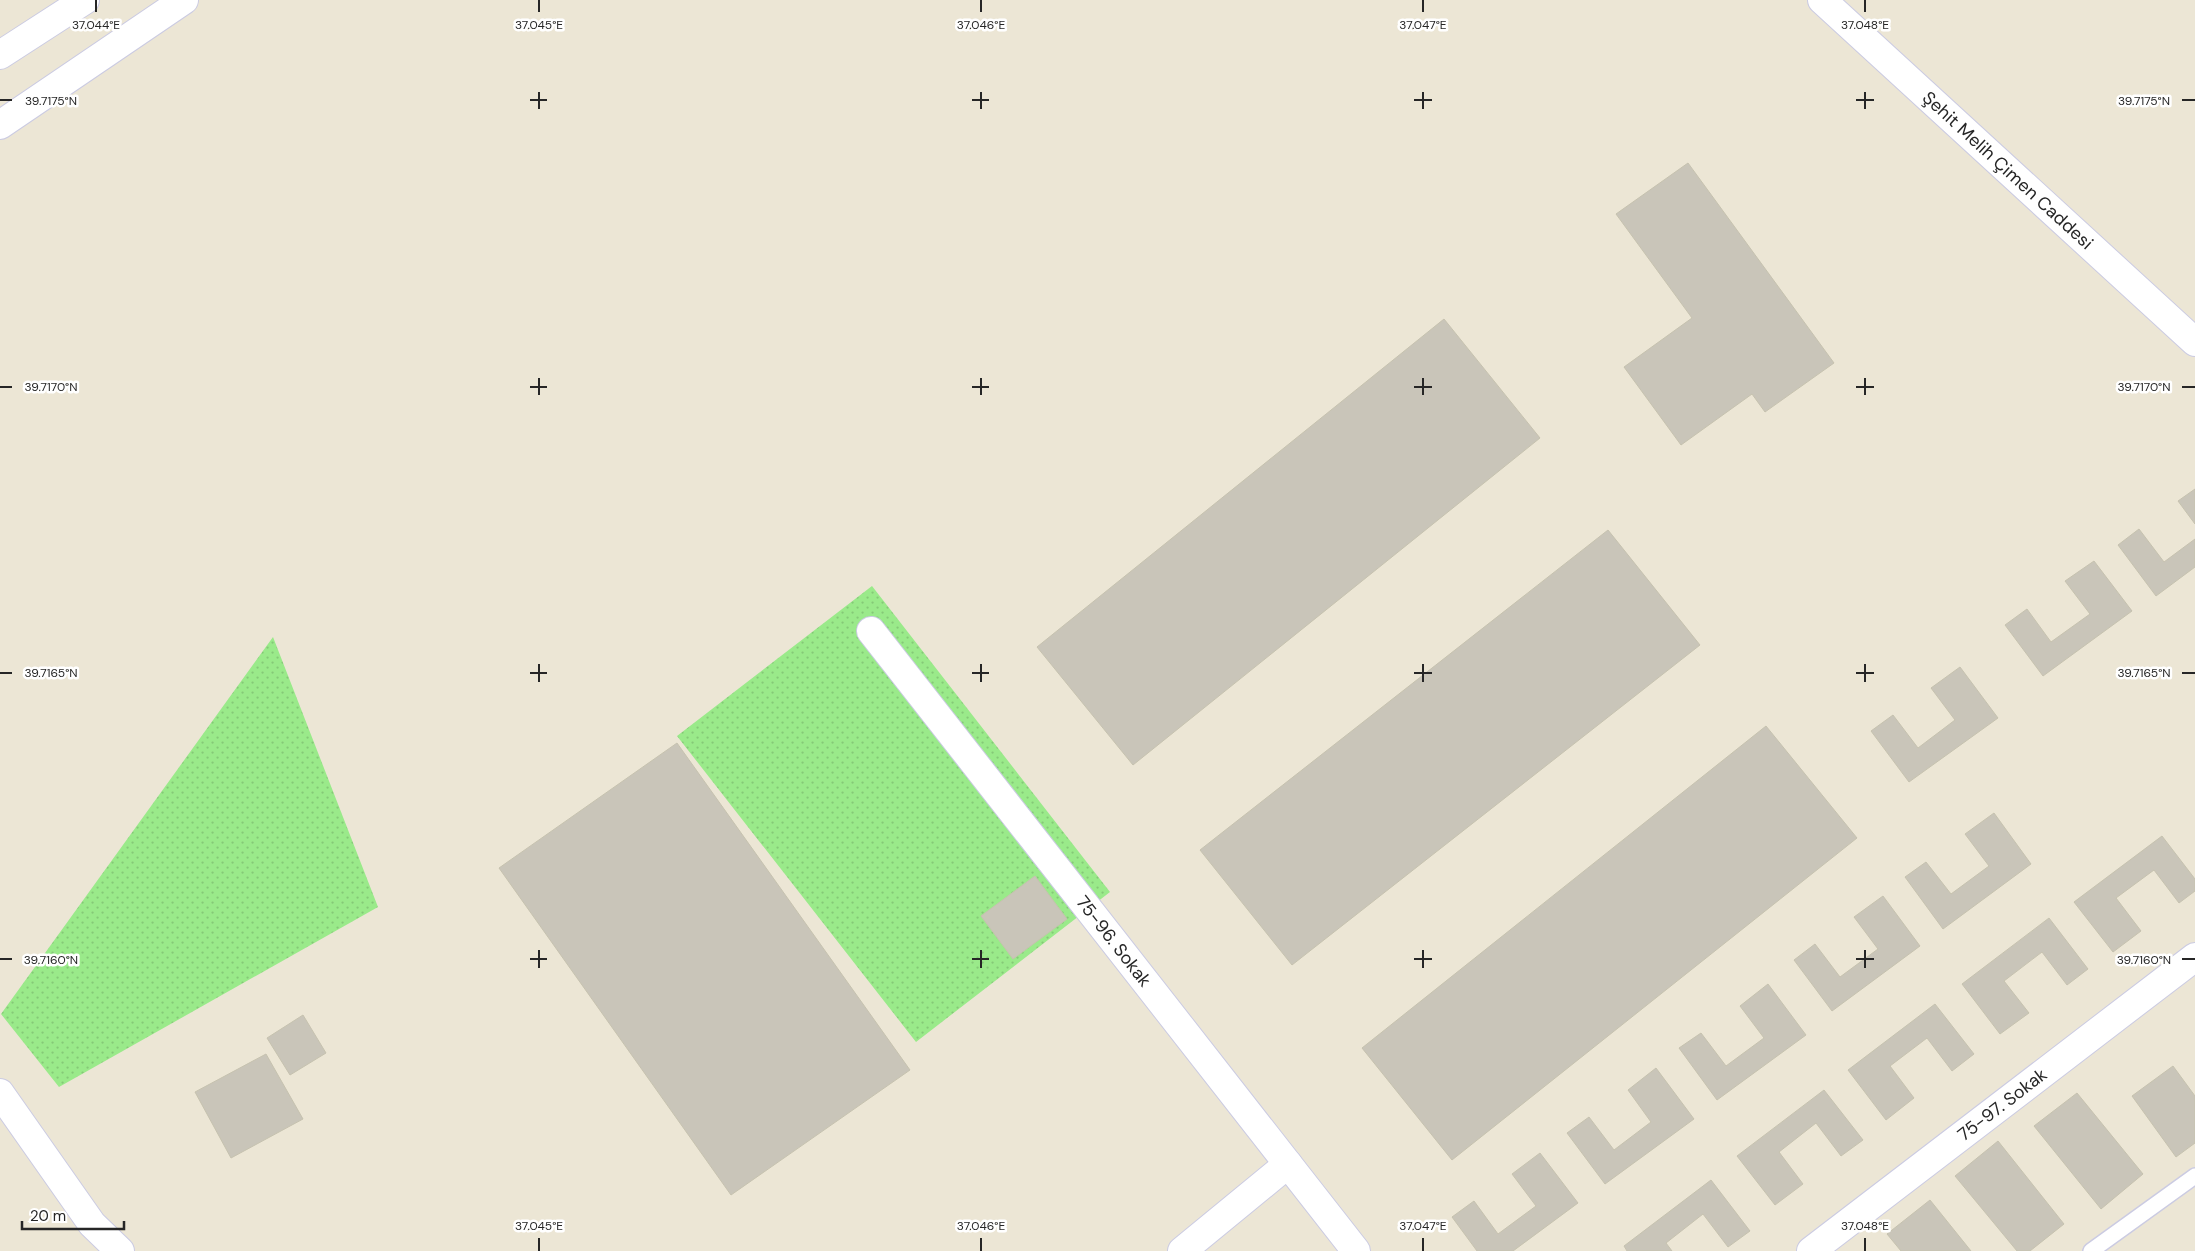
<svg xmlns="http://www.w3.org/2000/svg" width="2195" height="1251" font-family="'DM Sans',sans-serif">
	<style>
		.grass { fill: url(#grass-dots) }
		.building { fill: #c9c5b9; stroke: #c6c2af }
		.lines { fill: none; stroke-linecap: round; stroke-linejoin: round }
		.service-casing { stroke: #cbcbe2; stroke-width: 18 }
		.minor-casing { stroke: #cbcbe2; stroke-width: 30 }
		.tertiary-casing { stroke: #cbcbe2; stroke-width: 30 }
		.service { stroke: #fff; stroke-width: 15 }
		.minor { stroke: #fff; stroke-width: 28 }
		.tertiary { stroke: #fff; stroke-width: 28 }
		.ticks { fill: none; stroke: #262626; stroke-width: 2 }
		.labels { text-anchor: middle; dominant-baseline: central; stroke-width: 5; stroke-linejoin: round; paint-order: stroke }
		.street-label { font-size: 18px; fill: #262626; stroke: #fff }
		.ticks-label { font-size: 12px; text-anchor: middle; fill: #262626; stroke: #fff; stroke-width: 5; stroke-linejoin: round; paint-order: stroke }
	</style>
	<defs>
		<pattern id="grass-dots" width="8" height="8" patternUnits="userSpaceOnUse" patternTransform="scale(1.25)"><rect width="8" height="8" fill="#9aea8a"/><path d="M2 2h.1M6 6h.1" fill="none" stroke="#85c977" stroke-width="1.8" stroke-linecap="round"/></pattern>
	</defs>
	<rect width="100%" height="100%" fill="#ece6d5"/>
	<path class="grass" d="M872 586 1110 892 916 1042 677 736Z
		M273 637 378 907 59 1087 1 1014Z"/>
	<path class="building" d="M1688 163 1834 363 1765 412 1752 394 1681 445 1624 367 1692 318 1616 214Z
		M1444 319 1540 438 1133 765 1037 647Z
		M2195 489V524L2178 501Z
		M2139 529 2164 562 2195 539V567L2156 596 2118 545Z
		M1608 530 1700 645 1292 965 1200 850Z
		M2094 561 2132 611 2043 676 2005 625 2027 609 2051 642 2090 614 2065 581Z
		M1960 667 1998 718 1909 782 1871 731 1893 715 1918 748 1955 720 1931 688Z
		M1766 726 1857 838 1452 1160 1362 1048Z
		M677 743 910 1070 731 1195 499 868Z
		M1994 813 2031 864 1943 929 1905 877 1926 862 1951 894 1989 866 1965 834Z
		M2162 836 2195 879V891L2179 903 2154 870 2116 898 2141 931 2113 952 2074 902Z
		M1035 876 1067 919 1013 959 981 916Z
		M1883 896 1920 946 1832 1011 1794 960 1815 944 1840 977 1878 949 1854 917Z
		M2049 918 2088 969 2067 985 2042 952 2004 981 2029 1013 2000 1034 1962 984Z
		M1768 984 1806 1035 1717 1100 1679 1048 1701 1033 1726 1066 1764 1038 1740 1006Z
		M1935 1004 1974 1054 1952 1071 1927 1038 1890 1066 1914 1098 1886 1120 1848 1070Z
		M303 1015 326 1053 290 1075 267 1038Z
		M266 1054 303 1119 231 1158 195 1092Z
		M2173 1066 2195 1096V1143L2176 1157 2132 1096Z
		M1656 1068 1694 1119 1605 1184 1567 1133 1589 1117 1614 1150 1651 1122 1628 1090Z
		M1824 1090 1863 1140 1841 1156 1816 1123 1779 1152 1803 1184 1775 1205 1737 1156Z
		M2077 1093 2143 1174 2101 1209 2034 1126Z
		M1998 1141 2064 1224 2030 1251H2017L1955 1176Z
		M1540 1153 1578 1203 1513 1251H1477L1452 1217 1474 1201 1498 1234 1536 1206 1512 1174Z
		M1711 1180 1750 1231 1728 1247 1703 1214 1666 1243 1672 1251H1627L1624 1246Z
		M1930 1200 1971 1251H1901L1887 1234Z"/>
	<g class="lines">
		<defs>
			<path id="service" d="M2091 1251 2195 1176"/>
			<g id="minor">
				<path id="s1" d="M1822 0 2195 342"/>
				<path id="s2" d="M871 631 1356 1251"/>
				<path d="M0 1093 92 1224 120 1251"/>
				<path d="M1182 1251 1288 1164"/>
				<path id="s3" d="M1811 1251 2195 957"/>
			</g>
			<path id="tertiary" d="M0 55 85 0
				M0 125 184 0"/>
		</defs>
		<use href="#service" class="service-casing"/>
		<use href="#minor" class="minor-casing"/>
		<use href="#tertiary" class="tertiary-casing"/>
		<use href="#service" class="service"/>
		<use href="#minor" class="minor"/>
		<use href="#tertiary" class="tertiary"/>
	</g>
	<path class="ticks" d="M96 0V12M539 0V12M981 0V12M1423 0V12M1865 0V12M539 92V109M981 92V109M1423 92V109M1865 92V109M0 100H12M530 100H547M972 100H989M1414 100H1432M1856 100H1874M2182 100H2195M539 378V395M981 378V395M1423 378V395M1865 378V395M0 387H12M530 387H547M972 387H989M1414 387H1432M1856 387H1874M2182 387H2195M539 664V682M981 664V682M1423 664V682M1865 664V682M0 673H12M530 673H547M972 673H989M1414 673H1432M1856 673H1874M2182 673H2195M539 950V968M981 950V968M1423 950V968M1865 950V968M0 959H12M530 959H547M972 959H989M1414 959H1432M1856 959H1874M2182 959H2195M539 1238V1251M981 1238V1251M1423 1238V1251M1865 1238V1251"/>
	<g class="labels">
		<g class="street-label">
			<text stroke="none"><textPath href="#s1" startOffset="252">Şehit Melih Çimen Caddesi</textPath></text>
			<text stroke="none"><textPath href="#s2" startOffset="394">75-96. Sokak</textPath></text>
			<text stroke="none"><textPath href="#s3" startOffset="241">75-97. Sokak</textPath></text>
		</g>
	</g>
	<g class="ticks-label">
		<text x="96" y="29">37.044°E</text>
		<text x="539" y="29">37.045°E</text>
		<text x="981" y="29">37.046°E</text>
		<text x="1423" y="29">37.047°E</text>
		<text x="1865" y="29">37.048°E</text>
		<text x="51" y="105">39.7175°N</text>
		<text x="2144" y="105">39.7175°N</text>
		<text x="51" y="391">39.7170°N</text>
		<text x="2144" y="391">39.7170°N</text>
		<text x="51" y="677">39.7165°N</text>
		<text x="2144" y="677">39.7165°N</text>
		<text x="51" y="964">39.7160°N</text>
		<text x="2144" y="964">39.7160°N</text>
		<text x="539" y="1230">37.045°E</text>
		<text x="981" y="1230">37.046°E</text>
		<text x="1423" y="1230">37.047°E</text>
		<text x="1865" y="1230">37.048°E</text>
	</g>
	<path d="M22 1221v8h102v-8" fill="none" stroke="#262626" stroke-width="2.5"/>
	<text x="30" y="1221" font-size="15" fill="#262626" stroke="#ffffff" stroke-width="4" paint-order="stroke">20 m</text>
</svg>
